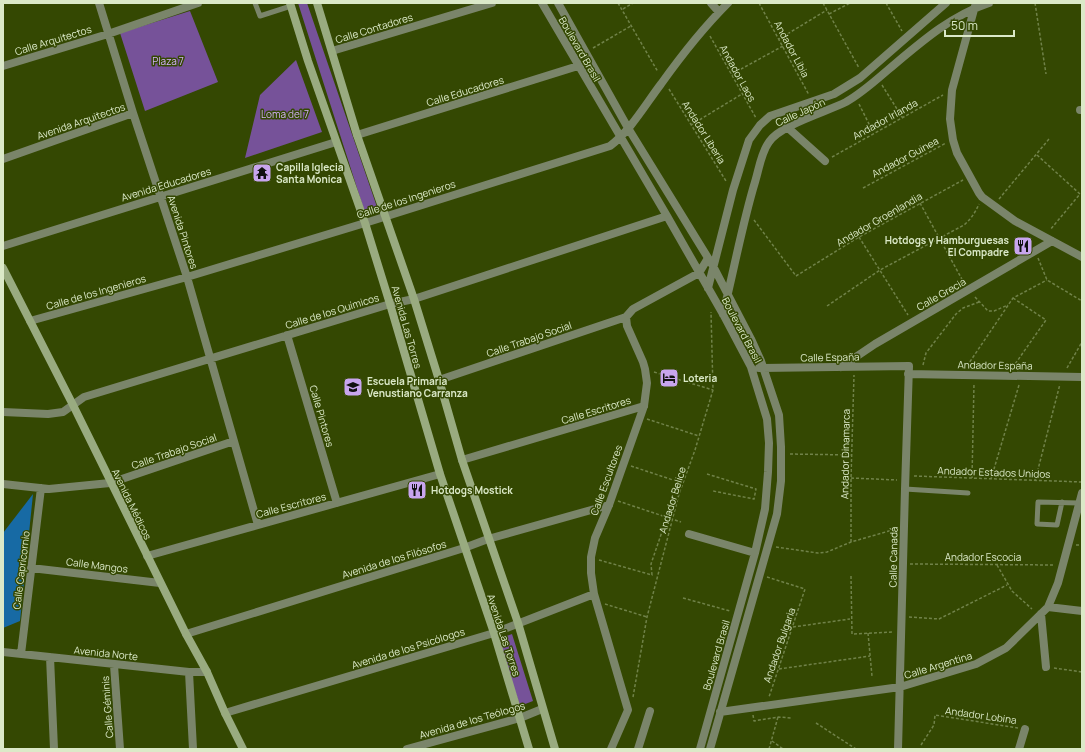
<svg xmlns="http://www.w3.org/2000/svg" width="1085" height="752" font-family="Manrope,sans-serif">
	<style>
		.green { fill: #765299 }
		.water { fill: #176aa4 }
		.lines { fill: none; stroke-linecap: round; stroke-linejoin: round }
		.path { stroke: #708249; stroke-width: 1.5; stroke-dasharray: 3 2; stroke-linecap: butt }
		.lane { stroke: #7a856a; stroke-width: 5 }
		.street { stroke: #7a856a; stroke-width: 8 }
		.secondary { stroke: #99ab80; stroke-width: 8 }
		.labels { text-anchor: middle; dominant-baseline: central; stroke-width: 3; stroke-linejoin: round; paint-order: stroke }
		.street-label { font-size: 10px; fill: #dbe9c8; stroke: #344802 }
		.park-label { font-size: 10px; fill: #d3b0fa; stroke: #344802 }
		.poi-label { font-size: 10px; font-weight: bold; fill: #dbe9c8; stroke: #344802; text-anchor: start }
	</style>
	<rect width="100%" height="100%" fill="#344802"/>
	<path class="green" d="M298 3H307L377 207 364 210Z
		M190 11 218 82 145 111 120 33Z
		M296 60 322 132 245 158 260 95Z
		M512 634 533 701 520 706 498 639Z"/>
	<path class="water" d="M33 494 20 621 3 628V533Z"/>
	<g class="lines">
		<path class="path" d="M618 3 658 72
			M759 3 809 95
			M823 3 859 68
			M886 3 902 31
			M1035 3 1046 74
			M623 9 633 3
			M829 14 850 3
			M710 36 756 118
			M779 39 827 10
			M593 48 631 26
			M732 74 783 46
			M882 85 902 117
			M669 89 726 181
			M859 104 870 126 898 110
			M691 125 742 94
			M1037 155 1080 194 1050 230
			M832 157 943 95
			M863 188 946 143
			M999 199 1049 139
			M920 203 964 283
			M754 220 796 276 859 237 963 180
			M859 237 908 315
			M1038 258 1047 280 1082 301
			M975 297 988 311H994L1008 305
			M1013 298 1046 320 1013 367
			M827 306 880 270 964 225C971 219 975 213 979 204
			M923 365 926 353 956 314 963 308 979 302
			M967 366 1013 298 1047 280
			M1067 368 1082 342
			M654 372 713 390
			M647 419 699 436
			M790 454 852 455
			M631 466 682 483
			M707 474 756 489 754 499 713 491
			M914 476 1082 482
			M851 478 897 480
			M972 478 974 383
			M991 479 1019 385
			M1035 481 1060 384
			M618 501 681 522
			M851 542V478L854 375
			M1076 545H1082
			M776 547 818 553 827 552 851 542 896 529
			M599 560 652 575 651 564 667 517
			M910 564 1055 565
			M997 565 1012 591 1032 609
			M851 576 852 634 892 632
			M767 577 805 589 769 697
			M683 598 730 611
			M605 604 647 617
			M909 617 939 619 1007 585
			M793 627 850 619
			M868 633 872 676
			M1054 668 1082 672
			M779 669 870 656
			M633 697 647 617 679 494 695 450 713 390 711 312
			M753 715 754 721 778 717 791 718
			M816 723 856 749
			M772 741 783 749
			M921 745 934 725 935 715 1018 728
			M769 749 778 717"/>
		<path class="lane" d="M255 3 260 16 291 6
			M905 489 968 493
			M1062 502 1057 525 1037 524 1038 502 1079 503"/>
		<path class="street" d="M99 3 133 113 187 277 258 525
			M542 3 667 216 723 314 751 367 767 419 769 443 768 472 765 509 755 553 700 749
			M558 3 628 128 713 266 751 339 761 361 779 415 781 447V481L777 514 710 749
			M711 3 719 12
			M975 6 952 90 950 119 953 140 957 153 979 193 982 197 1015 221 1082 257
			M332 51 492 3
			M3 66 108 34 198 3
			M1080 110H1082
			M787 127 825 161
			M357 135 578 66
			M3 159 133 113
			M3 246 336 142
			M708 288 733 190 749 140 760 125 770 116 834 94 860 78 946 3
			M723 314C734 270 742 225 755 182 759 169 761 153 769 142 780 125 826 112 846 102 862 93 875 81 889 69 920 43 950 16 989 3
			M30 321 187 277 365 223 610 146C631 130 645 105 661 84 681 56 703 28 728 3
			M287 335 337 503
			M841 367 875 344 1052 241
			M759 368 909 366 905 489 898 749
			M908 374 1082 377
			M439 380 626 317
			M3 412 48 414 63 412 84 397 390 304 414 299 667 216
			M462 460 644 406
			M3 484 49 489 110 483 234 441
			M689 534 755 553
			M147 556 440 474
			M31 568 160 583
			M1048 607 1082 611
			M1041 614 1046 667
			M186 634 464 548 488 539 609 505
			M3 652 189 672H207
			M21 654 41 488
			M50 657 54 749
			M114 665 120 749
			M189 672 193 749
			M720 712 900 687 976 664 1006 648 1048 607 1058 583 1082 493
			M225 713 494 633 594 594
			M407 749 520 718 542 709
			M611 749 628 710 594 594 591 573V557L595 538 609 505 644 406 647 383 645 369 643 362 627 326 626 317 633 309 699 273 708 258
			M638 749 650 711
			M1019 749 1025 729"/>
		<path class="secondary" d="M290 3 308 61 365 223 390 304 440 474 494 633 529 749
			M317 3 357 135 414 299 439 380 462 460 518 623 555 749
			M3 268 73 405 186 634 207 672 225 713 243 749"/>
	</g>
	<defs>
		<symbol id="temple-square" viewBox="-11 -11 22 22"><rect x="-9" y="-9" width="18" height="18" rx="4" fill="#c8a5ee" stroke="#344802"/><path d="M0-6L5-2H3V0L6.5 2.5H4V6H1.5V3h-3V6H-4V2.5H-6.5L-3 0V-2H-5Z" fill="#111"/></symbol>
		<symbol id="restaurant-square" viewBox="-11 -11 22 22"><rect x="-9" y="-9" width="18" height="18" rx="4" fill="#c8a5ee" stroke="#344802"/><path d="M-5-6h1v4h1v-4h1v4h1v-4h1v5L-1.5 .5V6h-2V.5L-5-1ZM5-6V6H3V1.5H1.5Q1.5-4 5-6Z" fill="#111"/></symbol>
		<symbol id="hotel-square" viewBox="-11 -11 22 22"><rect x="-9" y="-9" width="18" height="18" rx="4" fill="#c8a5ee" stroke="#344802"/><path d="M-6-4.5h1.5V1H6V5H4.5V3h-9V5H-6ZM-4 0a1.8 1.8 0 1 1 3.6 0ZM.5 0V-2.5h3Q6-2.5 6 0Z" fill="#111"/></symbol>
		<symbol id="school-square" viewBox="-11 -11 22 22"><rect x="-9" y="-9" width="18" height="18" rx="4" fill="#c8a5ee" stroke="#344802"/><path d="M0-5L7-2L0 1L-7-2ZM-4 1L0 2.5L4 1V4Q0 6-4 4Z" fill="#111"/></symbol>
	</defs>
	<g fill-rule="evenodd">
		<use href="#temple-square" x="251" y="162" width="22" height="22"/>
		<use href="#restaurant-square" x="1012" y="235" width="22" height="22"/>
		<use href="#hotel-square" x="658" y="367" width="22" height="22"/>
		<use href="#school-square" x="342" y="376" width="22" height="22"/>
		<use href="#restaurant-square" x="406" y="479" width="22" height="22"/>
	</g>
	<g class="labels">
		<g class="street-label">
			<text transform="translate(374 28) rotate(-17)">Calle Contadores</text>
			<text transform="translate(53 40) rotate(-17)">Calle Arquitectos</text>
			<text transform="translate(580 49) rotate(60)">Boulevard Brasil</text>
			<text transform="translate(792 49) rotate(62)">Andador Libia</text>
			<text transform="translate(738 73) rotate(61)">Andador Laos</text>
			<text transform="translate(465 91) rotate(-17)">Calle Educadores</text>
			<text transform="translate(800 112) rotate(-25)">Calle Japón</text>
			<text transform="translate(885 119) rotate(-29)">Andador Irlanda</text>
			<text transform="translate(81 121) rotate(-19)">Avenida Arquitectos</text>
			<text transform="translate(704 132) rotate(58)">Andador Liberia</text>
			<text transform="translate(905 157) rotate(-28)">Andador Guinea</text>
			<text transform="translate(166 184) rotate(-17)">Avenida Educadores</text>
			<text transform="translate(406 199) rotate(-18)">Calle de los Ingenieros</text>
			<text transform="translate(879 219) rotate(-30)">Andador Groenlandia</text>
			<text transform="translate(183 232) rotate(72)">Avenida Pintores</text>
			<text transform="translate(96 292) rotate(-16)">Calle de los Ingenieros</text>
			<text transform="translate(941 294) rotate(-30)">Calle Grecia</text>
			<text transform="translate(332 311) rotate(-17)">Calle de los Químicos</text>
			<text transform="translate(407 327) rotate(74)">Avenida Las Torres</text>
			<text transform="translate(742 330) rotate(62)">Boulevard Brasil</text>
			<text transform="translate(529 339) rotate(-19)">Calle Trabajo Social</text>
			<text transform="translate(830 357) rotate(-1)">Calle España</text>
			<text transform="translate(995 365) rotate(1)">Andador España</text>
			<text transform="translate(596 410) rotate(-17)">Calle Escritores</text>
			<text transform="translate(322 416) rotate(74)">Calle Pintores</text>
			<text transform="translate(174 451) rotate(-19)">Calle Trabajo Social</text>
			<text transform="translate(845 454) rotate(-89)">Andador Dinamarca</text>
			<text transform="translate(994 472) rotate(2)">Andador Estados Unidos</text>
			<text transform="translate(606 480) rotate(-70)">Calle Escultores</text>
			<text transform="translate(672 500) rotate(-73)">Andador Belice</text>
			<text transform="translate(132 504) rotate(64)">Avenida Médicos</text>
			<text transform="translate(291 505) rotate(-15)">Calle Escritores</text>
			<text transform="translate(893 557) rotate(-89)">Calle Canadá</text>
			<text x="983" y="557">Andador Escocia</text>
			<text transform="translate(394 559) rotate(-17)">Avenida de los Filósofos</text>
			<text transform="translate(97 565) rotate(7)">Calle Mangos</text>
			<text transform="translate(21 570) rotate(-83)">Calle Capricornio</text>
			<text transform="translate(504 635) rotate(72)">Avenida Las Torres</text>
			<text transform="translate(779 645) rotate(-71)">Andador Bulgaria</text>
			<text transform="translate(408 648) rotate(-17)">Avenida de los Psicólogos</text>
			<text transform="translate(106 653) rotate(6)">Avenida Norte</text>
			<text transform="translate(716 655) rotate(-74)">Boulevard Brasil</text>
			<text transform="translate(938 665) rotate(-17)">Calle Argentina</text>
			<text transform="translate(107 707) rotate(-94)">Calle Géminis</text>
			<text transform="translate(981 715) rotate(8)">Andador Lobina</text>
			<text transform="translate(472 720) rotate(-16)">Avenida de los Teólogos</text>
		</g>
		<g class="park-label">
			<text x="168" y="61">Plaza 7</text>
			<text x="285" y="114">Loma del 7</text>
		</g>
		<g class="poi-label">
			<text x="276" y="167">Capilla Iglecia<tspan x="276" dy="12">Santa Monica</tspan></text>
			<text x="1009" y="240" text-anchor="end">Hotdogs y Hamburguesas<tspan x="1009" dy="12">El Compadre</tspan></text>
			<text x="683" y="378">Loteria</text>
			<text x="367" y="381">Escuela Primaria<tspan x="367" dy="12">Venustiano Carranza</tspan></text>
			<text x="431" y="490">Hotdogs Mostick</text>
		</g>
	</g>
	<rect width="1085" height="752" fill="none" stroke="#dbe9c8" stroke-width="8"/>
	<path d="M945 30v6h69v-6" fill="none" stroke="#dbe9c8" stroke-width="2"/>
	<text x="951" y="30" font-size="12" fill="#dbe9c8" stroke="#344802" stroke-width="3" paint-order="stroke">50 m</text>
</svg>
